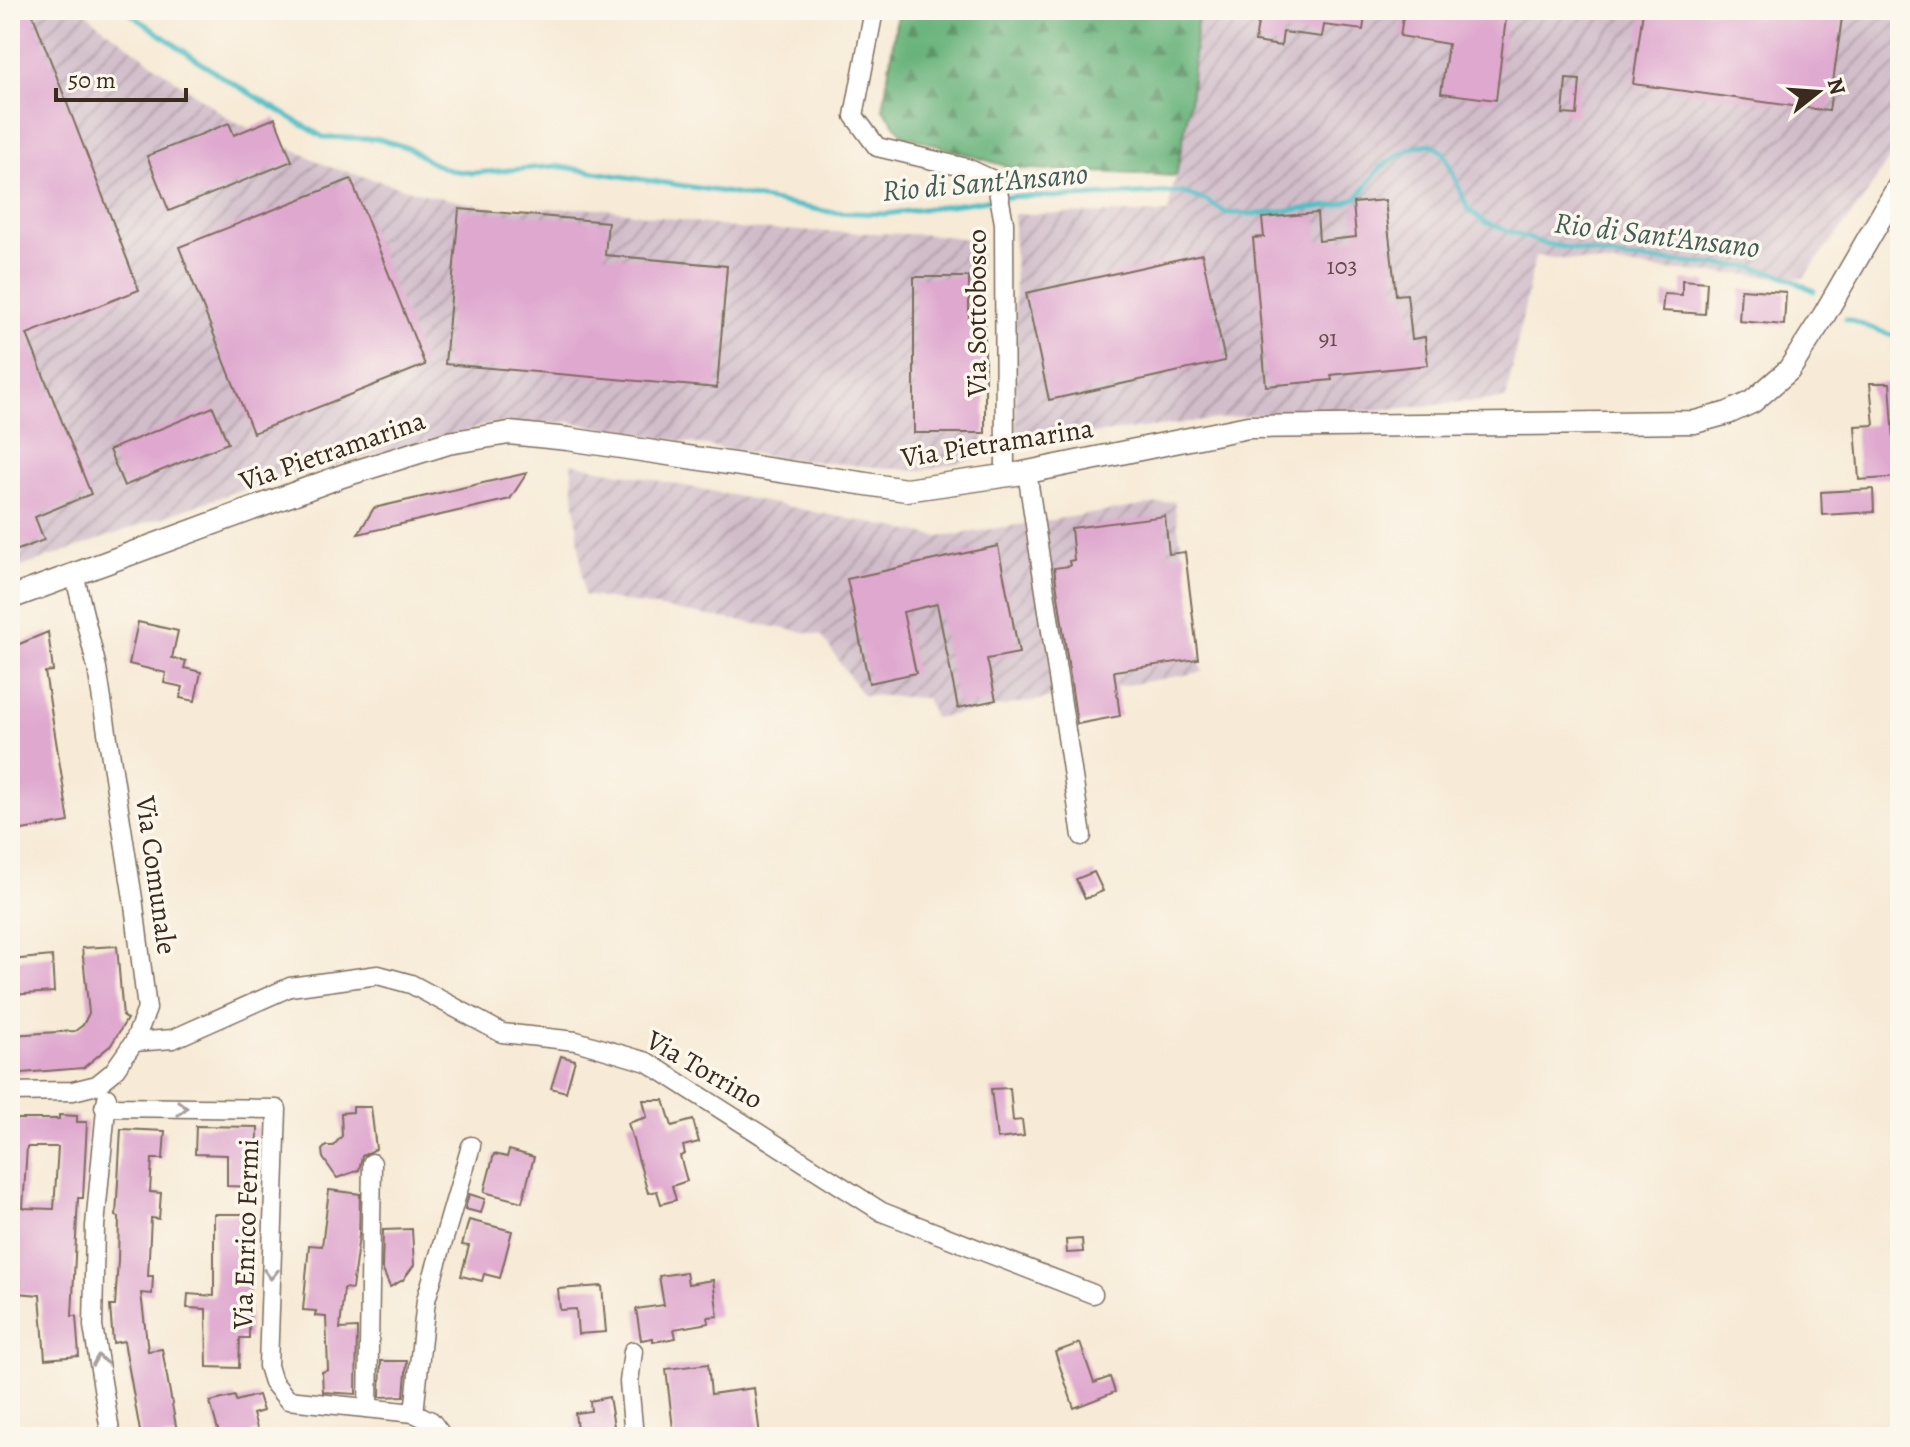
<svg xmlns="http://www.w3.org/2000/svg" width="1910" height="1447" font-family="Alegreya,serif">
	<style>
		.industrial { fill: url(#industrial-furrows) }
		.forest { fill: url(#forest-firs); stroke: #526e4c; stroke-width: 2 }
		.lines { fill: none; stroke-linecap: round; stroke-linejoin: round }
		.stream { stroke: #4fbdc5; stroke-width: 5 }
		.building { fill: #dfa8cf; fill-rule: evenodd }
		.minor-casing { stroke: #7d6d5e; stroke-width: 21 }
		.major-casing { stroke: #7d6d5e; stroke-width: 25 }
		.minor { stroke: #fff; stroke-width: 18 }
		.major { stroke: #fff; stroke-width: 22 }
		.oneway { stroke: #a79f9a }
		.labels { text-anchor: middle; stroke-width: 7; stroke-linejoin: round; paint-order: stroke }
		.number-label { font-size: 24px; fill: #644a4a }
		.street-label { font-size: 28px; fill: #3b2a1e; stroke: #fbf7ec }
		.water-label { font-size: 30px; font-style: italic; fill: #425d58; stroke: #fbf7ec }
	</style>
	<defs>
		<pattern id="industrial-furrows" width="10" height="10" patternUnits="userSpaceOnUse" patternTransform="scale(2)"><rect width="10" height="10" fill="#d1bdca"/><path d="M-1 1l2-2M0 10L10 0M9 11l2-2" fill="none" stroke="#ab9aa3"/></pattern>
		<pattern id="forest-firs" width="22" height="20" patternUnits="userSpaceOnUse" patternTransform="scale(2)"><rect width="22" height="20" fill="#68b27a"/><path d="M5 1l3.5 6h-7zM16 11l3.5 6h-7z" fill="#579163"/></pattern>
	</defs>
	<rect width="100%" height="100%" fill="#fbf7ec"/>
	<filter id="ink" filterUnits="userSpaceOnUse"><feTurbulence type="fractalNoise" baseFrequency=".0125" numOctaves="2"/><feDisplacementMap in="SourceGraphic" scale="16" xChannelSelector="R" yChannelSelector="G"/><feConvolveMatrix kernelMatrix="1 2 1 2 8 2 1 2 1" color-interpolation-filters="sRGB"/></filter>
	<filter id="wash" filterUnits="userSpaceOnUse"><feTurbulence type="fractalNoise" baseFrequency=".006" numOctaves="4" result="noise"/><feDisplacementMap in="SourceGraphic" scale="32" xChannelSelector="R" yChannelSelector="G"/><feGaussianBlur stdDeviation="1.8" result="paint"/><feColorMatrix in="noise" values="0 0 0 0 0 0 0 0 0 0 0 0 0 0 0 0 0 1.4 0 .05"/><feComposite in="paint" operator="in"/></filter>
	<g filter="url(#wash)">
		<rect width="100%" height="100%" fill="#f7ead6"/>
		<g class="industrial">
			<polygon points="10,10 84,10 96,22 228,118 330,167 428,195 498,209 600,208 740,229 939,235 980,241 983,457 918,471 777,458 570,422 487,425 231,493 10,571"/>
			<polygon points="1198,10 1900,10 1900,141 1861,203 1803,278 1661,270 1535,256 1506,399 1365,411 1253,415 1016,443 1014,214 1168,213 1190,102"/>
			<polygon points="571,463 940,537 1174,501 1202,672 934,718 926,698 862,695 821,635 584,595"/>
		</g>
		<polygon class="forest" points="898,10 1198,10 1190,102 1176,176 1012,168 903,135 883,109"/>
		<g class="lines">
			<g class="stream">
				<polyline points="125,10 219,75 323,137 379,139 409,148 430,162 449,170 473,173 556,166 724,192 830,212 886,214 1016,196 1068,197 1182,192 1207,201 1226,213 1257,214 1338,205 1358,197 1381,167 1399,155 1417,146 1432,144 1444,153 1468,209 1484,222 1542,243 1627,259 1751,267 1780,274 1814,291"/>
				<polyline points="1846,319 1900,338"/>
			</g>
		</g>
		<g id="blocks">
			<g class="building">
				<polygon points="31,10 139,290 27,334 91,494 35,517 44,540 10,553 10,18"/>
				<polygon points="1260,10 1366,10 1363,30 1324,25 1322,37 1283,32 1281,46 1255,42"/>
				<polygon points="1404,10 1507,10 1496,100 1441,93 1448,44 1400,36"/>
				<polygon points="1643,10 1843,10 1829,111 1633,84"/>
				<polygon points="1566,79 1580,80 1577,115 1563,114"/>
				<polygon points="275,118 292,161 169,211 147,156 229,123 234,135"/>
				<polygon points="351,179 425,365 253,433 179,247"/>
				<polygon points="1385,200 1396,295 1407,294 1412,339 1425,337 1428,365 1331,375 1332,380 1266,386 1253,238 1264,237 1262,218 1317,213 1319,241 1356,237 1353,203"/>
				<polygon points="459,209 608,222 605,255 727,266 717,388 445,364"/>
				<polygon points="1202,254 1225,361 1049,400 1026,293"/>
				<polygon points="914,277 969,277 969,319 985,319 985,433 914,433"/>
				<polygon points="1682,280 1707,282 1705,314 1662,311 1664,294 1682,295"/>
				<polygon points="1741,289 1786,292 1784,325 1739,321"/>
				<polygon points="1870,383 1890,383 1894,441 1900,441 1900,477 1859,480 1855,426 1874,425"/>
				<polygon points="213,407 228,443 124,486 109,450"/>
				<polygon points="527,473 510,499 358,534 374,508"/>
				<polygon points="1873,489 1874,512 1822,515 1821,492"/>
				<polygon points="1165,516 1169,554 1185,552 1198,659 1114,671 1120,716 1077,724 1054,568 1070,566 1069,561 1074,560 1071,528"/>
				<polygon points="998,546 1019,653 987,659 996,700 958,708 937,604 903,612 916,673 869,683 847,579"/>
				<polygon points="138,622 178,631 172,658 186,661 184,668 201,672 195,701 180,698 183,687 164,683 166,673 129,664"/>
				<polygon points="48,632 53,671 45,672 69,822 10,832 10,648"/>
				<polygon points="1094,872 1103,891 1085,899 1076,879"/>
				<polygon points="117,946 123,1017 127,1019 111,1045 83,1068 10,1074 10,1035 75,1031 83,1025 89,1013 82,948"/>
				<polygon points="52,956 54,992 10,995 10,960"/>
				<polygon points="561,1056 575,1060 566,1092 551,1088"/>
				<polygon points="1010,1088 1013,1121 1022,1120 1024,1136 997,1139 991,1089"/>
				<polygon points="643,1100 664,1100 672,1126 693,1120 699,1142 683,1146 685,1154 680,1156 687,1181 672,1186 676,1200 661,1204 657,1191 648,1193 628,1123 647,1117"/>
				<polygon points="353,1107 371,1107 376,1149 362,1156 359,1170 337,1178 323,1158 322,1150 326,1146 333,1146 342,1136 341,1113 353,1112"/>
				<path d="M59 1115 77 1116V1122H87L83 1198H78L72 1316H76L79 1356 45 1359 40 1295 17 1293 18 1271H10L12 1119H59ZM27 1147H58L54 1209 23 1208Z"/>
				<polygon points="196,1126 258,1127 257,1187 227,1186 227,1155 195,1154"/>
				<polygon points="121,1129 165,1131 163,1159 152,1159 150,1192 161,1193 159,1219 151,1218 148,1276 153,1276 152,1294 141,1293 148,1351 162,1349 178,1437 141,1437 124,1341 113,1343 110,1306 115,1306 118,1260 119,1217 116,1216"/>
				<polygon points="509,1150 534,1157 522,1202 484,1192 494,1154 507,1157"/>
				<polygon points="329,1190 360,1194 359,1236 352,1289 344,1288 340,1329 357,1328 356,1394 323,1392 322,1372 328,1370 326,1317 315,1316 316,1311 303,1310 309,1245 322,1246"/>
				<polygon points="469,1194 485,1199 481,1213 465,1209"/>
				<polygon points="214,1214 250,1214 249,1338 240,1338 239,1368 207,1367 206,1309 187,1308 188,1294 214,1296"/>
				<polygon points="469,1220 512,1231 500,1278 484,1274 482,1281 461,1276 469,1246 462,1245"/>
				<polygon points="412,1229 414,1265 403,1280 390,1287 382,1268 383,1230"/>
				<polygon points="1082,1239 1083,1252 1067,1253 1066,1240"/>
				<polygon points="686,1272 688,1284 713,1280 718,1316 708,1317 709,1323 674,1329 676,1338 653,1342 653,1338 641,1340 636,1309 664,1305 659,1276"/>
				<polygon points="602,1286 606,1332 578,1334 576,1309 560,1310 558,1289"/>
				<polygon points="1080,1343 1094,1383 1110,1377 1115,1392 1074,1408 1055,1352"/>
				<polygon points="381,1361 407,1361 404,1396 380,1397"/>
				<polygon points="708,1364 711,1394 754,1388 760,1435 674,1437 666,1369"/>
				<polygon points="258,1395 263,1411 253,1414 258,1431 251,1433 252,1437 220,1437 210,1402 235,1396 236,1401"/>
				<polygon points="609,1397 615,1432 608,1433 609,1437 578,1437 575,1413 591,1411 590,1401"/>
			</g>
		</g>
	</g>
	<g filter="url(#ink)">
		<use href="#blocks" fill-opacity="0" stroke="#7d6d5e" stroke-width="2"/>
		<g class="lines">
			<defs>
				<g id="minor">
					<polyline points="874,10 854,116 877,147 967,168 993,180 997,185 1004,223 1005,475"/>
					<polyline points="1027,472 1082,836"/>
					<polyline points="134,1042 173,1039 290,987 378,975 411,984 502,1033 576,1041 647,1062 882,1212 1093,1294"/>
					<polyline points="10,1092 73,1091 97,1085 113,1072 134,1042 147,1009 134,905 97,668 74,573"/>
					<polyline points="107,1098 95,1226 93,1326 111,1437"/>
					<polyline points="104,1107 277,1109 268,1366 273,1382 288,1400 414,1413 431,1421 443,1437"/>
					<polyline points="633,1351 629,1382 634,1437"/>
					<polyline points="368,1408 372,1163"/>
					<polyline points="414,1413 426,1300 471,1146"/>
				</g>
				<polyline id="major" points="10,598 342,476 448,443 509,433 568,439 906,490 1023,473 1248,427 1695,422 1728,413 1752,402 1789,370 1823,317 1900,184"/>
			</defs>
			<use href="#minor" class="minor-casing"/>
			<use href="#major" class="major-casing"/>
			<use href="#minor" class="minor"/>
			<use href="#major" class="major"/>
		</g>
		<defs><path id="oneway-chevron" d="M-2-3.5L2.5 0L-2 3.5" fill="none" stroke-width="1.6" stroke-linecap="round" stroke-linejoin="round" transform="scale(2)"/></defs>
		<g class="oneway">
			<use href="#oneway-chevron" transform="translate(182 1108)"/>
			<use href="#oneway-chevron" transform="translate(271 1274) rotate(92)"/>
			<use href="#oneway-chevron" transform="translate(99 1360) rotate(-99)"/>
		</g>
	</g>
	<g class="labels">
		<g class="number-label">
			<text x="1342" y="274">103</text>
			<text x="1328" y="346">91</text>
		</g>
		<g class="street-label">
			<text transform="translate(976 313) rotate(-90)" y="10">Via Sottobosco</text>
			<text transform="translate(997 442) rotate(-9)" y="10">Via Pietramarina</text>
			<text transform="translate(332 450) rotate(-19)" y="10">Via Pietramarina</text>
			<text transform="translate(157 875) rotate(82)" y="10">Via Comunale</text>
			<text transform="translate(705 1069) rotate(30)" y="10">Via Torrino</text>
			<text transform="translate(245 1234) rotate(-88)" y="10">Via Enrico Fermi</text>
		</g>
		<g class="water-label">
			<text transform="translate(985 182) rotate(-5)" y="10">Rio di Sant'Ansano</text>
			<text transform="translate(1657 235) rotate(7)" y="10">Rio di Sant'Ansano</text>
		</g>
	</g>
	<rect width="1910" height="1447" fill="none" stroke="#fbf7ec" stroke-width="40"/>
	<g transform="translate(1818 92) rotate(73)" stroke="#fbf7ec" stroke-width="6" paint-order="stroke">
	<path d="M0-6L14 30L0 20L-14 30Z" fill="#3b2a1e"/>
	<text y="-12" font-size="22" font-weight="bold" text-anchor="middle" fill="#3b2a1e">N</text>
	</g>
	<path d="M56 88v12h130v-12" fill="none" stroke="#3b2a1e" stroke-width="4"/>
	<text x="68" y="88" font-size="24" fill="#3b2a1e" stroke="#fbf7ec" stroke-width="6" paint-order="stroke">50 m</text>
</svg>
